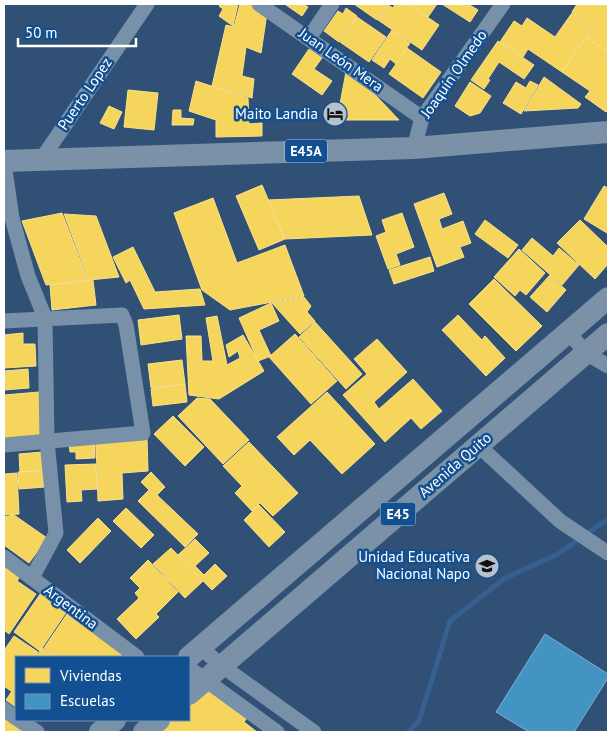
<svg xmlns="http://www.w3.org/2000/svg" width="612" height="736" font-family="'PT Sans',sans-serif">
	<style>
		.homes { fill: #f6d55c; stroke: #f9e28d }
		.schools { fill: #4393c3; stroke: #7bb3d5 }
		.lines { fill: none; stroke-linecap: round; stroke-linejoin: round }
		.stream { stroke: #35608f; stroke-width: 5 }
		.minor { stroke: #7890a8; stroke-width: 15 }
		.highway { stroke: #7a91a7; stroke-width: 22 }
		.labels { text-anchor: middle; stroke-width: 5; stroke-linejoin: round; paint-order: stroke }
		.shield { fill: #135092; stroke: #b8cade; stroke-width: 1 }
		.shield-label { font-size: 14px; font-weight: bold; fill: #fff }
		.street-label { font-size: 15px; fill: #fff; stroke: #135092 }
		.poi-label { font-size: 15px; fill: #fff; stroke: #135092; text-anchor: end }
	</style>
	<rect width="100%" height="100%" fill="#305175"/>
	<g class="homes">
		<polygon points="221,4 238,4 233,26 219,16 223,9 219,6"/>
		<polygon points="240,4 251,4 267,13 261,53 246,47 242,76 254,79 252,98 212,86 226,25 234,27"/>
		<polygon points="287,4 303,4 308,7 302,16 286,5"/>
		<polygon points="354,4 388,4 377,20"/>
		<polygon points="395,4 408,4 439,25 422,50 378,20 388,5 393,8"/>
		<polygon points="409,4 437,4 428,17"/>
		<polygon points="442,4 468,4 478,10 470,22"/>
		<polygon points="577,4 608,4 608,52 586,37 593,27 572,12"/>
		<polygon points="346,8 357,16 339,42 324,31 338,11 343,14"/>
		<polygon points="572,13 592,27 562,72 528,49 523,57 500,42 514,21 522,26 527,18 555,37"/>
		<polygon points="357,17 386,37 369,62 340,42"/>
		<polygon points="392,30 410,43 396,64 390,59 384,68 372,60"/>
		<polygon points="586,37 608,52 608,109 606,112 585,97 590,91 562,72"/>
		<polygon points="498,41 534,65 524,79 499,62 488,79 490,80 484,89 471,80"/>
		<polygon points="407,48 441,72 423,98 389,74"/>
		<polygon points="309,49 322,58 314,69 332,81 322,95 292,74"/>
		<polygon points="346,72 367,86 399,120 337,120"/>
		<polygon points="544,77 581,104 578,108 524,111"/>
		<polygon points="196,81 248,98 249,124 262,123 262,136 216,137 216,120 189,111"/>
		<polygon points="530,81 538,85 521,114 503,103 516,82 526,88"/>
		<polygon points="470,82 491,96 480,113 470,116 455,106"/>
		<polygon points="128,90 158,93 154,130 124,127"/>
		<polygon points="109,106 122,112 114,129 100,123"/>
		<polygon points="173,110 181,110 181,118 194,119 193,125 172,125"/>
		<polygon points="262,185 285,239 259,250 236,196"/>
		<polygon points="604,186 608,188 608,230 607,233 584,219"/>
		<polygon points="444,193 452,214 439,219 442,229 463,221 471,243 460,247 464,257 437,267 414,204"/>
		<polygon points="359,196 372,235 285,239 268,200"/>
		<polygon points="213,198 237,263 285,245 304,296 230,310 202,290 174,213"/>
		<polygon points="62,213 88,280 46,285 22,221"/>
		<polygon points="402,213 414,247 396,254 400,265 388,269 376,236 386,232 382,220"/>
		<polygon points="64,214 96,216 119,277 89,280"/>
		<polygon points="485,220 518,245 508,258 475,234"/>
		<polygon points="580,220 608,247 608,264 595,279 557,243"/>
		<polygon points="532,238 553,256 559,248 579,265 562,285 522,250"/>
		<polygon points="133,247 155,292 200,289 205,305 144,309 130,280 126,283 113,257"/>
		<polygon points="519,249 545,273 526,295 520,290 515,296 494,277"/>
		<polygon points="430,257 434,271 394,284 389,270"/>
		<polygon points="550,275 566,290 547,312 530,297"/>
		<polygon points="494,279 542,326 516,351 469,304"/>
		<polygon points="93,280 96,305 52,310 50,285"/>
		<polygon points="304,297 311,306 307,312 315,321 300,334 272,303"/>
		<polygon points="271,303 279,321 259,330 271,356 258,361 239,318"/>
		<polygon points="179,315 182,339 141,345 138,320"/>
		<polygon points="458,315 482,340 485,336 505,358 486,376 442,330"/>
		<polygon points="217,316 227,365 240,358 238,351 229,357 226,345 243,335 264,371 219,399 189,395 186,336 201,336 202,361 213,361 206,318"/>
		<polygon points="315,322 362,374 346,389 299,337"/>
		<polygon points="23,333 23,344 35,344 36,366 4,368 4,335"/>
		<polygon points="295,334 337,381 311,404 269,357"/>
		<polygon points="377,339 407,372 374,402 379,409 413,379 442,411 421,429 411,418 385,442 343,395 367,374 354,359"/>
		<polygon points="182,360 185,384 151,388 148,364"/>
		<polygon points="28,369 29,388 4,390 4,371"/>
		<polygon points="185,384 187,402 153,406 151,389"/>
		<polygon points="39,392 42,435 5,438 4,395"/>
		<polygon points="327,392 375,444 342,474 310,440 294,455 277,437"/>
		<polygon points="197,398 210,399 249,440 223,464 178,416"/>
		<polygon points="173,416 204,447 185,466 154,434"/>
		<polygon points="147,439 148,471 122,473 123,499 98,501 96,441"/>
		<polygon points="95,442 95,458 76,459 76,452 70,452 69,444"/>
		<polygon points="249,442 298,493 273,516 260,503 252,511 235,493 242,486 223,466"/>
		<polygon points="42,452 43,470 20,472 19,454"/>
		<polygon points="96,464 97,489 81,490 82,501 67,502 65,465"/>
		<polygon points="44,471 45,487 19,489 18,472"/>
		<polygon points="151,472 165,487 157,495 198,534 185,547 138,501 149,490 141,482"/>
		<polygon points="17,473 19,514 4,515 4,474"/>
		<polygon points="259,505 285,532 269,547 244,520"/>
		<polygon points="126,508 154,535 141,548 113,521"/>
		<polygon points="14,515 47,538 29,563 4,545 4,517"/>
		<polygon points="98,518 111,531 80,563 67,550"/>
		<polygon points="195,539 209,553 195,566 204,575 215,564 227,576 212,590 178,555"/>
		<polygon points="171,548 203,581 185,598 153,564"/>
		<polygon points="148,560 178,592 156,614 159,617 136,639 117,619 139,598 135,593 140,588 130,578"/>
		<polygon points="4,563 21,575 17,581 36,594 9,634 4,630"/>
		<polygon points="43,590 69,608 40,651 14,632"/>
		<polygon points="67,614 123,653 120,657 57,657 44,648"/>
		<polygon points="14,636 38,652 35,657 16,657 16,684 11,691 4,686 4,649 5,649"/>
		<polygon points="42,648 56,657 36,657"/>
		<polygon points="16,685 16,707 6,700"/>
		<polygon points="208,691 246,719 244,722 257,732 162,732 171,720 189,720 189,703"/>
		<polygon points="4,717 25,732 4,732"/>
	</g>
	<polygon class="schools" points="545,634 608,674 608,678 574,732 529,732 496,712"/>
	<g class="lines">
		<polyline class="stream" points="408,732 419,721 450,621 505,578 558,554 608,519"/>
		<g class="minor">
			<polyline points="259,4 422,118"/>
			<polyline points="309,38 332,4"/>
			<polyline points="414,148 422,118 503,4"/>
			<polyline points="41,160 147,4"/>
			<polyline points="4,163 12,218 28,276 45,318 47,441 56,533 32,578"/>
			<polyline points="4,321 122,315 126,325 143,433 4,445"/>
			<polyline points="569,333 586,353 608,366"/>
			<polyline points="478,445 560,521 608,553"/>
			<polyline points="4,557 137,657"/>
			<polyline points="200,647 222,666 314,732"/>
			<polyline points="189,668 277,732"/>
			<polyline points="4,709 16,718"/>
			<polyline points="19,720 37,732"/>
		</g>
		<g class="highway">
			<polyline points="4,161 414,148 608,132"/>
			<polyline points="189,657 608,298"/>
			<polyline points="189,694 608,334"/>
			<polyline points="100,732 115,720"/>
			<polyline points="144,732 159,720"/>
		</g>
	</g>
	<defs>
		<symbol id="hotel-disc" viewBox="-11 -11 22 22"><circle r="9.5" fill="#b7c2cf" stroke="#135092"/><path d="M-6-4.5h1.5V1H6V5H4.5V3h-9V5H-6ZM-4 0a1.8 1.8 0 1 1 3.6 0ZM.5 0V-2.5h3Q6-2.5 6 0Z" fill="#111"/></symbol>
		<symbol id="school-disc" viewBox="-11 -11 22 22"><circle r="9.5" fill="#b7c2cf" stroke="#135092"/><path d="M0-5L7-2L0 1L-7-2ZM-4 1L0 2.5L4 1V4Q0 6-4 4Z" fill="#111"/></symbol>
	</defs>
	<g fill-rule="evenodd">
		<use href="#hotel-disc" x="321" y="100" width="28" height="28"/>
		<use href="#school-disc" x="473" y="552" width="28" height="28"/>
	</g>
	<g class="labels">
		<g class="shield">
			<rect x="285" y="139.5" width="42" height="23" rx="4"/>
			<rect x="380.5" y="502.5" width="35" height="23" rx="4"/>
		</g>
		<g class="shield-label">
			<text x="306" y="156">E45A</text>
			<text x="398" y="519">E45</text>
		</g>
		<g class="street-label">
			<text transform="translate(341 60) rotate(35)" y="5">Juan León Mera</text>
			<text transform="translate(454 74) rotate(-55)" y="5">Joaquín Olmedo</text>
			<text transform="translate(85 94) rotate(-56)" y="5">Puerto Lopez</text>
			<text transform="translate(455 465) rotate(-41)" y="5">Avenida Quito</text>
			<text transform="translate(71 607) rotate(37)" y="5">Argentina</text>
		</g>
		<g class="poi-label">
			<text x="318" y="119">Maito Landia</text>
			<text x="470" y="562">Unidad Educativa<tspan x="470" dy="17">Nacional Napo</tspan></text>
		</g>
	</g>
	<rect width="612" height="736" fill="none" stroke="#ffffff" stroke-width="10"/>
	<rect x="15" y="656" width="175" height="65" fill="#135092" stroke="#7196be"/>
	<rect x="25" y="668" width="25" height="15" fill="#f6d55c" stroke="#7196be"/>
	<text x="60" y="681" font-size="15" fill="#ffffff">Viviendas</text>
	<rect x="25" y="694" width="25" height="15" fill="#4393c3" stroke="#7196be"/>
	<text x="60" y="706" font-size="15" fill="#ffffff">Escuelas</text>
	<path d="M18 38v8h118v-8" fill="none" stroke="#ffffff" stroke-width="2.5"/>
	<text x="25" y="38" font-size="15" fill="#ffffff" stroke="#135092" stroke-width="4" paint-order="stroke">50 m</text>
</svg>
